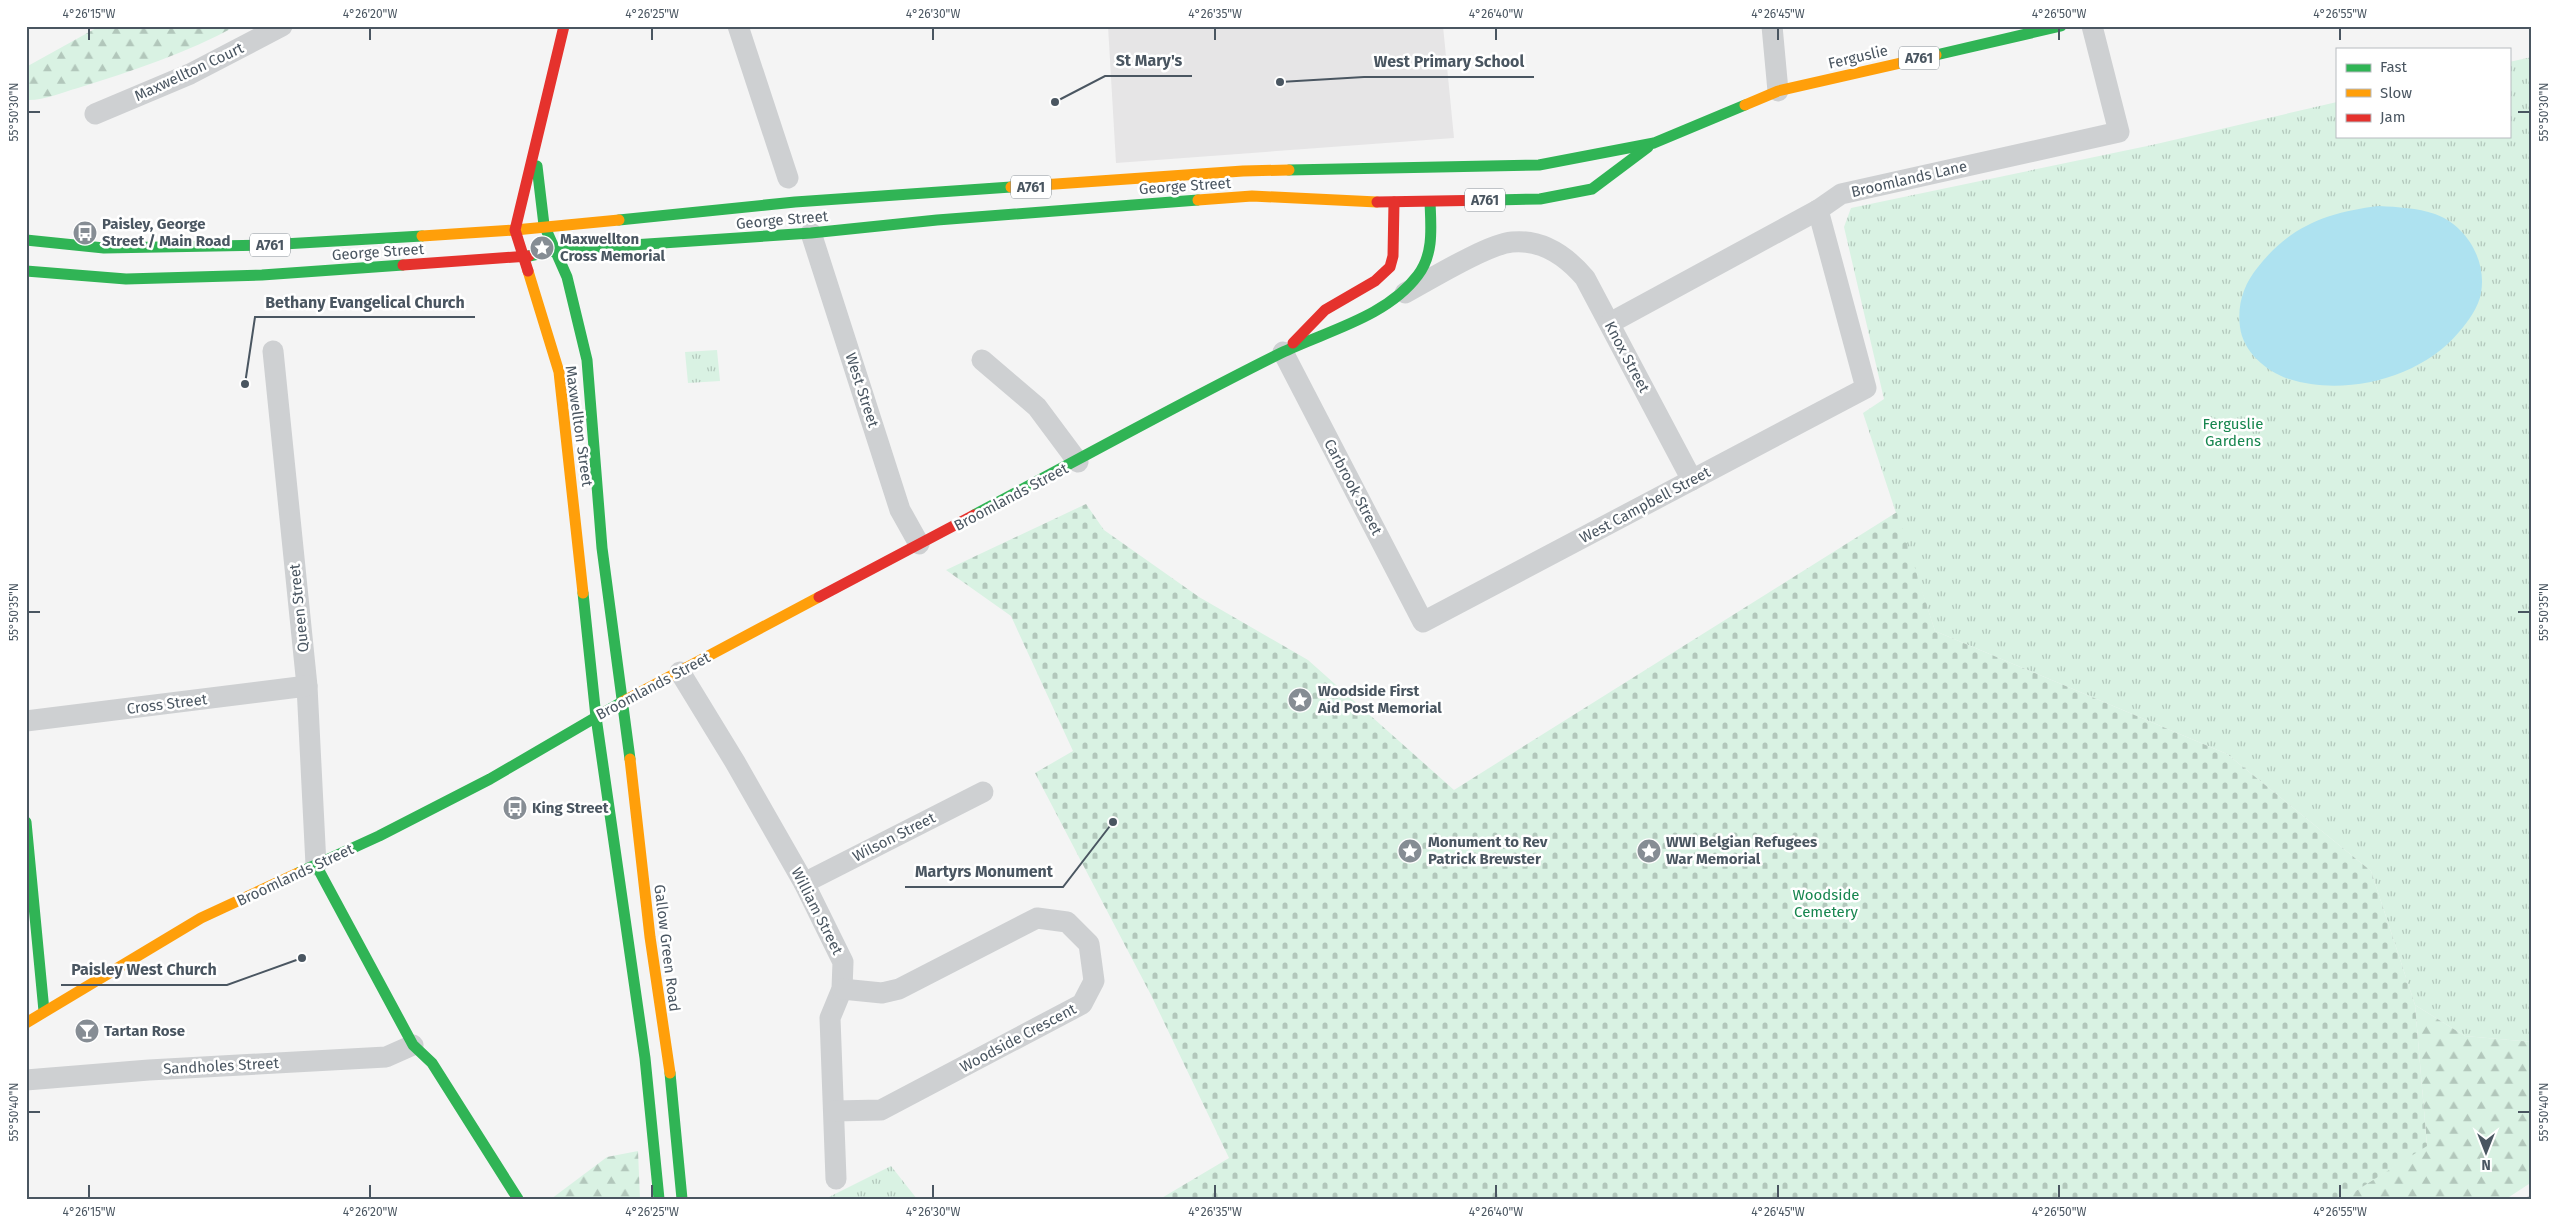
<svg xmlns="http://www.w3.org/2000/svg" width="2558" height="1225" font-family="'Fira Sans',sans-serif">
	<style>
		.education { fill: #e6e5e6 }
		.grass { fill: url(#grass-tufts) }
		.forest { fill: url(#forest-firs) }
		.cemetery { fill: url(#cemetery-stones) }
		.water { fill: #aee2f0 }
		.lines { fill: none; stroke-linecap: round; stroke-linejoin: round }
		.street { stroke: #ced0d2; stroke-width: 21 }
		.fast { stroke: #30b455; stroke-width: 11 }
		.slow { stroke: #ff9f0a; stroke-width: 11 }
		.jam { stroke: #e5322d; stroke-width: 11 }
		.rail-casing { stroke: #c9cacc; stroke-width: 5.5 }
		.rail { stroke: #fff; stroke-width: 4; stroke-dasharray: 11; stroke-linecap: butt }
		.ticks { fill: none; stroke: #4a5661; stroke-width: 2 }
		.labels { text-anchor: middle; stroke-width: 5; stroke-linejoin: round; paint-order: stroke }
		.shield { fill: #fff; stroke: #808990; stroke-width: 1 }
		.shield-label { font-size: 14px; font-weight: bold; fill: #4a5661 }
		.street-label { font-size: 15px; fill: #4a5661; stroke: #fff }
		.poi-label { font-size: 15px; font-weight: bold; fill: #4a5661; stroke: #fff; text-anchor: start }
		.park-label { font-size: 15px; fill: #17864f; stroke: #fff }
		.leader { fill: none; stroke: #4a5661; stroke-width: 2 }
		.callout-dot { fill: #4a5661; stroke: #fff; stroke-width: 2 }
		.callout-label { font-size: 16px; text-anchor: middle; font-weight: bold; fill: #4a5661; stroke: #fff; stroke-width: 5; stroke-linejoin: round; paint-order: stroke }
		.neatline { fill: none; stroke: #4a5661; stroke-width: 2 }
		.ticks-label { font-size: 12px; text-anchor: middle; fill: #4a5661 }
	</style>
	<defs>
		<pattern id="grass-tufts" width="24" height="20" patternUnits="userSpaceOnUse" patternTransform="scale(1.25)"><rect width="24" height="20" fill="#d9f2e3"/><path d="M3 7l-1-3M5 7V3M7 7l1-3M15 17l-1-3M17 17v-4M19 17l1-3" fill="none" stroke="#b2c7bb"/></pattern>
		<pattern id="forest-firs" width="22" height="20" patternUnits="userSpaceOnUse" patternTransform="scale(1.25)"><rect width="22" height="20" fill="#d9f2e3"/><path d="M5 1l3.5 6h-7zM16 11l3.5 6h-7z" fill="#b2c7bb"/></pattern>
		<pattern id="cemetery-stones" width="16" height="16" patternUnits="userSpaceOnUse" patternTransform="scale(1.25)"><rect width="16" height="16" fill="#d9f2e3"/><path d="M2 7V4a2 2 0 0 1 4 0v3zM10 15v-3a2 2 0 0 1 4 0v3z" fill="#b2c7bb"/></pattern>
	</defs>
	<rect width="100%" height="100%" fill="#f4f4f4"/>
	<polygon class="education" points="1443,26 1454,138 1116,163 1108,26"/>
	<g class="grass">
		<polygon points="2532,57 2532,1042 2465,1036 2415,1005 2371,871 2227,754 1935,631 1863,413 1884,399 1844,227 1851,208 2152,145 2337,102 2337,136 2509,136 2509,62"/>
		<polygon points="717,350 720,381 688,383 685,352"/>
		<polygon points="891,1166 917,1199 825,1199"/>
	</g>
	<g class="forest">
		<path d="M100 26H236C187 53 132 71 78 88 63 92 43 101 26 100V67Z"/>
		<polygon points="2415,1005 2465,1036 2532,1042 2532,1182 2506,1199 2343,1199 2427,1145"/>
		<polygon points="638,1151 640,1199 551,1199 607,1157"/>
	</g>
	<polygon class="cemetery" points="1086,504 1104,530 1199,597 1308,660 1454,790 1897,512 1935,631 2227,754 2371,871 2415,1005 2427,1146 2343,1199 1160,1199 1229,1158 1151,995 1035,773 1073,751 1011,616 946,570"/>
	<path class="water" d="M2379 206C2398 207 2417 208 2435 214 2466 225 2487 260 2481 293 2479 306 2468 322 2459 332 2421 378 2345 397 2289 379 2267 372 2243 352 2240 327 2237 304 2244 284 2258 267 2290 226 2328 212 2379 206Z"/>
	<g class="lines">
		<g class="street">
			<polyline points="738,26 788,178"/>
			<polyline points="1772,26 1778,91"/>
			<polyline points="95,114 190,74 282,26"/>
			<polyline points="811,233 900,510 919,544"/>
			<path d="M1405 293C1429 280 1488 244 1512 242 1542 239 1567 257 1585 278L1692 480"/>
			<polyline points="1610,323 1818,210 1841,194 2119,132 2092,26"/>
			<polyline points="273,351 307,686 316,865"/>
			<polyline points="1283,352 1423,622 1866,388 1818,210"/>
			<polyline points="982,360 1037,407 1078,462"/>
			<polyline points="680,672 735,762 804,883 843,962 842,989 830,1018 836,1179"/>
			<polyline points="26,721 307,686"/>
			<polyline points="804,883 983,792"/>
			<polyline points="26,1080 149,1070 386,1057 413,1045"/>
			<polyline points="834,1111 881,1110 1082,1004 1094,981 1089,944 1067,922 1037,918 899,989 882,993 842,989"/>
		</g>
		<g class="fast">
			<polyline points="1936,55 2061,26"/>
			<polyline points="537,166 544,225 567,277 587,360 602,548 630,759"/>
			<polyline points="1289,170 1539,165 1654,143 1745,105"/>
			<polyline points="1495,200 1540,199 1592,189 1648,147"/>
			<polyline points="619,220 795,202 1011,187"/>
			<polyline points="26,240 104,248 266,245 422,236"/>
			<polyline points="529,256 557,250 811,233 937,220 1198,200"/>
			<polyline points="26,271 126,279 262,275 403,265"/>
			<path d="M974 515C1076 461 1178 404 1281 353 1326 331 1387 317 1418 275 1434 254 1431 227 1430 202"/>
			<polyline points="583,593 596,717 645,1058 659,1199"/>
			<polyline points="26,822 44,1011"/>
			<polyline points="316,865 413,1045 432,1063 518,1199"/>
			<polyline points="298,873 379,836 490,779 622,702"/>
			<polyline points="670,1073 682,1199"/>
		</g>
		<g class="slow">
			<polyline points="1745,105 1778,91 1936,55"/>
			<polyline points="1011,187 1243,171 1289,170"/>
			<polyline points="1198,200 1252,196 1377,202"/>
			<polyline points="422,236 515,230 619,220"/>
			<polyline points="528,271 559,372 583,593"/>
			<polyline points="622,702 819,597"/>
			<polyline points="630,759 650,937 670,1073"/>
			<polyline points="26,1023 201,918 298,873"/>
		</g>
		<g class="jam">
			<polyline points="1377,202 1495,200"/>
			<polyline points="403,265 529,256"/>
			<polyline points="528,271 515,230 564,26"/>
			<polyline points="1293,343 1325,310 1375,281 1390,267 1393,256 1394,202"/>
			<polyline points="819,597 974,515"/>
		</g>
		<defs>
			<polyline id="rail" points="2529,1199 2532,1197"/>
		</defs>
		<use href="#rail" class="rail-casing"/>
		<use href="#rail" class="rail"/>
	</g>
	<path class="ticks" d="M89 28V40M370 28V40M652 28V40M933 28V40M1215 28V40M1496 28V40M1778 28V40M2059 28V40M2340 28V40M28 112H40M2518 112H2530M28 612H40M2518 612H2530M28 1112H40M2518 1112H2530M89 1185V1198M370 1185V1198M652 1185V1198M933 1185V1198M1215 1185V1198M1496 1185V1198M1778 1185V1198M2059 1185V1198M2340 1185V1198"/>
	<defs>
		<symbol id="bus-disc" viewBox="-11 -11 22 22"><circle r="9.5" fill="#868d94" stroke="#fff"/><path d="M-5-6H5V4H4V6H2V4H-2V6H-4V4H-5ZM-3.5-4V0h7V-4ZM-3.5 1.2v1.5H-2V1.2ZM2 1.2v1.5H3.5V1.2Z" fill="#fff"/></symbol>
		<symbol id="sight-disc" viewBox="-11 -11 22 22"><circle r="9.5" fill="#868d94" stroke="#fff"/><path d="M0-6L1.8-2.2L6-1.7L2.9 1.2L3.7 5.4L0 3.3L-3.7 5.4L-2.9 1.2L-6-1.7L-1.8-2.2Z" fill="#fff"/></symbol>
		<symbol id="bar-disc" viewBox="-11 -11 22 22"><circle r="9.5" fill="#868d94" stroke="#fff"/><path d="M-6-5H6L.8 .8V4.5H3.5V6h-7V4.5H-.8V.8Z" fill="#fff"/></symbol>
	</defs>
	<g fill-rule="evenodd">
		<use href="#bus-disc" x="71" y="219" width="28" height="28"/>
		<use href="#sight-disc" x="528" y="234" width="28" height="28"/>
		<use href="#sight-disc" x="1286" y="686" width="28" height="28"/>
		<use href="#bus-disc" x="501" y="794" width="28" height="28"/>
		<use href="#sight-disc" x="1396" y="837" width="28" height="28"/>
		<use href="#sight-disc" x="1635" y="837" width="28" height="28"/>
		<use href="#bar-disc" x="73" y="1017" width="28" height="28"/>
	</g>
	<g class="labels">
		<g class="shield">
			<rect x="1899" y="46.5" width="40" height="23" rx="4"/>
			<rect x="1011" y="175.5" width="40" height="23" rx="4"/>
			<rect x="1465" y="188.5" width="40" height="23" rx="4"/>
			<rect x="250" y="233.5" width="40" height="23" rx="4"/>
		</g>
		<g class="shield-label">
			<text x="1919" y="63">A761</text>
			<text x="1031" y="192">A761</text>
			<text x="1485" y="205">A761</text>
			<text x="270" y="250">A761</text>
		</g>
		<g class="street-label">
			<text transform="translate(1858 57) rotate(-13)" y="5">Ferguslie</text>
			<text transform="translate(189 72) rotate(-25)" y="5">Maxwellton Court</text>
			<text transform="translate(1909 179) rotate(-13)" y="5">Broomlands Lane</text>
			<text transform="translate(1185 186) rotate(-4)" y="5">George Street</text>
			<text transform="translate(782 220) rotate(-5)" y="5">George Street</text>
			<text transform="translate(378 252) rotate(-4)" y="5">George Street</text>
			<text transform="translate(1627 357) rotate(62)" y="5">Knox Street</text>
			<text transform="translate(862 390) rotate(72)" y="5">West Street</text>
			<text transform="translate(579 426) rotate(82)" y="5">Maxwellton Street</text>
			<text transform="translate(1353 487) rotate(62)" y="5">Carbrook Street</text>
			<text transform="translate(1011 497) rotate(-28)" y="5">Broomlands Street</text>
			<text transform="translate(1645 505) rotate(-28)" y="5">West Campbell Street</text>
			<text transform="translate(299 608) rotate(-96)" y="5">Queen Street</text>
			<text transform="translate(653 686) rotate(-28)" y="5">Broomlands Street</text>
			<text transform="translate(167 704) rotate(-7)" y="5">Cross Street</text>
			<text transform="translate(894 837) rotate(-27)" y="5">Wilson Street</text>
			<text transform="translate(295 875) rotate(-25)" y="5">Broomlands Street</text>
			<text transform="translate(817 911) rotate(63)" y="5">William Street</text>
			<text transform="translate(667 948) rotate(83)" y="5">Gallow Green Road</text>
			<text transform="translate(1018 1038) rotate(-28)" y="5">Woodside Crescent</text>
			<text transform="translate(221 1066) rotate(-3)" y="5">Sandholes Street</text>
		</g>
		<g class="poi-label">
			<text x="102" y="229">Paisley, George<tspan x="102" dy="17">Street / Main Road</tspan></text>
			<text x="560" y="244">Maxwellton<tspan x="560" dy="17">Cross Memorial</tspan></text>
			<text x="1318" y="696">Woodside First<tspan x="1318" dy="17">Aid Post Memorial</tspan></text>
			<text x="532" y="813">King Street</text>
			<text x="1428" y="847">Monument to Rev<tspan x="1428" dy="17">Patrick Brewster</tspan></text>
			<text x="1666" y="847">WWI Belgian Refugees<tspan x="1666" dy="17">War Memorial</tspan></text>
			<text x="104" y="1036">Tartan Rose</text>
		</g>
		<g class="park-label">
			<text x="2233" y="429">Ferguslie<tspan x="2233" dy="17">Gardens</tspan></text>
			<text x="1826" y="900">Woodside<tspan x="1826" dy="17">Cemetery</tspan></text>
		</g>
	</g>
	<path class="leader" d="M1055 102L1105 76H1192M1280 82L1364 77H1534M245 384L255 317H475M1113 822L1063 887H905M302 958L227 985H61"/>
	<g class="callout-dot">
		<circle cx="1055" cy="102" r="5"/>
		<circle cx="1280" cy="82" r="5"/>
		<circle cx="245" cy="384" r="5"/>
		<circle cx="1113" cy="822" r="5"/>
		<circle cx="302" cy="958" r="5"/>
	</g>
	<g class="callout-label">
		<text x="1149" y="66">St Mary's</text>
		<text x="1449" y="67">West Primary School</text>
		<text x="365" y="308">Bethany Evangelical Church</text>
		<text x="984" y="877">Martyrs Monument</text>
		<text x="144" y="975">Paisley West Church</text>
	</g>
	<rect width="2558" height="1225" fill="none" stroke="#ffffff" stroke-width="55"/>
	<rect x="2336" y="48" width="175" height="90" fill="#ffffff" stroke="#b7bbc0"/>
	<rect x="2346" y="64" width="25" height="8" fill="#30b455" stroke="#b7bbc0"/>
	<text x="2380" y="72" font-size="15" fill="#4a5661">Fast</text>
	<rect x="2346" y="89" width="25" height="8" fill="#ff9f0a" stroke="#b7bbc0"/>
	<text x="2380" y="98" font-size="15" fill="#4a5661">Slow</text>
	<rect x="2346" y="114" width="25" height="8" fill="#e5322d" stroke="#b7bbc0"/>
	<text x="2380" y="122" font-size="15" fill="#4a5661">Jam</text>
	<g transform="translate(2486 1152) rotate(180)" stroke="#ffffff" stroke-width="4" paint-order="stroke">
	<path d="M0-4L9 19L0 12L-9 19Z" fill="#4a5661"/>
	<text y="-8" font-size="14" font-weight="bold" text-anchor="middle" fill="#4a5661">N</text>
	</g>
	<rect x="28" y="28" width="2502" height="1170" class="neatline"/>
	<g class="ticks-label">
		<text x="89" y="18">4°26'15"W</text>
		<text x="370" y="18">4°26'20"W</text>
		<text x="652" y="18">4°26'25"W</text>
		<text x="933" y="18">4°26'30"W</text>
		<text x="1215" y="18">4°26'35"W</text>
		<text x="1496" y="18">4°26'40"W</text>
		<text x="1778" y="18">4°26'45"W</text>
		<text x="2059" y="18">4°26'50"W</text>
		<text x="2340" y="18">4°26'55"W</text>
		<text transform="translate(2544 112) rotate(-90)" y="4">55°50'30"N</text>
		<text transform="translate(14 112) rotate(-90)" y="4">55°50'30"N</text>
		<text transform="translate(2544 612) rotate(-90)" y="4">55°50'35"N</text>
		<text transform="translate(14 612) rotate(-90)" y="4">55°50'35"N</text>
		<text transform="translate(2544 1112) rotate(-90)" y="4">55°50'40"N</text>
		<text transform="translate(14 1112) rotate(-90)" y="4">55°50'40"N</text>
		<text x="89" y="1216">4°26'15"W</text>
		<text x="370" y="1216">4°26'20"W</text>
		<text x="652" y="1216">4°26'25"W</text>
		<text x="933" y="1216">4°26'30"W</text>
		<text x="1215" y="1216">4°26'35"W</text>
		<text x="1496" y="1216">4°26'40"W</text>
		<text x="1778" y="1216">4°26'45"W</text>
		<text x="2059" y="1216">4°26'50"W</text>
		<text x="2340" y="1216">4°26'55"W</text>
	</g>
</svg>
